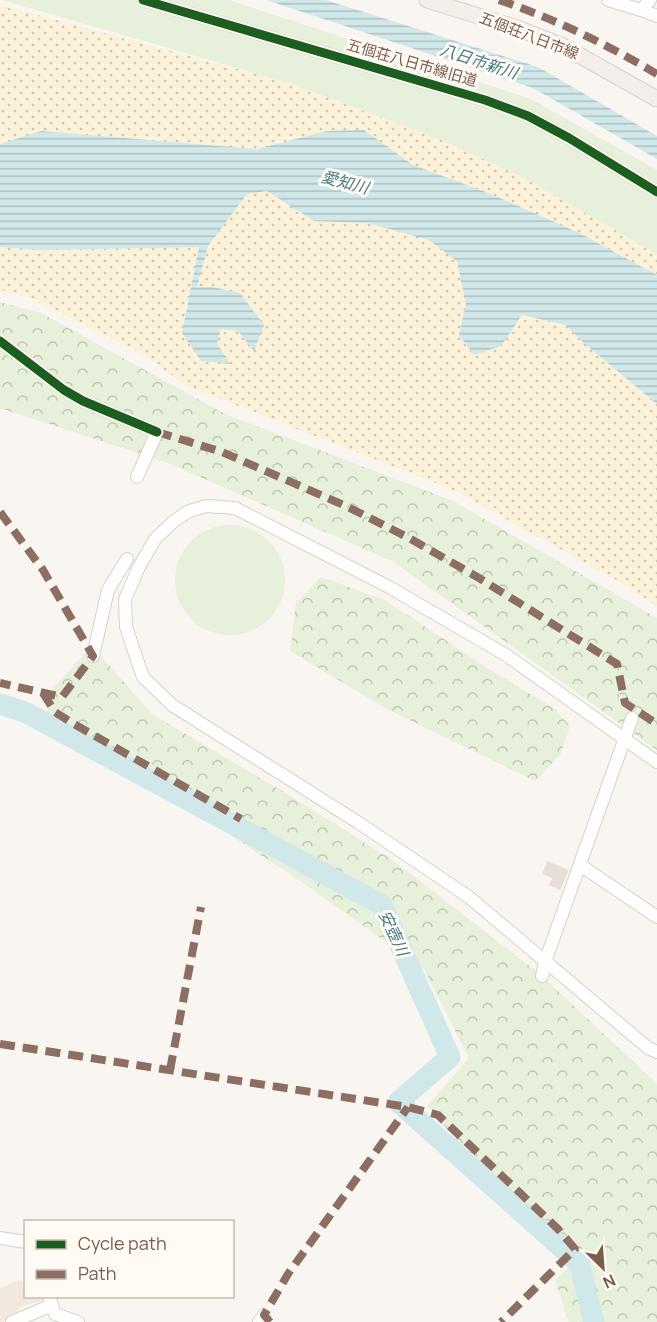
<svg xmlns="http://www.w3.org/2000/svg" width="657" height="1322" font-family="Manrope,'Noto Sans JP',sans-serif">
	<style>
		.residential { fill: #f2e8de }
		.grass { fill: #e7f0db }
		.forest { fill: url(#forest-crowns) }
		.sand { fill: url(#sand-dots) }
		.water { fill: url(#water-rules) }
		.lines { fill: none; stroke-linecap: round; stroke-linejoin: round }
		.river { stroke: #d0e8ea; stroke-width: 21 }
		.building { fill: #e6ded7 }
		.minor-casing { stroke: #d7d1cb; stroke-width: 14 }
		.major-casing { stroke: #dad1cc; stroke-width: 17 }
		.minor { stroke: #fefefd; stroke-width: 12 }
		.major { stroke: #f3eee8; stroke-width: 15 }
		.quiet { stroke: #8d6e63; stroke-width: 8; stroke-dasharray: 15 8; stroke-linecap: butt }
		.cycleway-casing { stroke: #fffaf3; stroke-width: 13 }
		.cycleway { stroke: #1b5e20; stroke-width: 9 }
		.labels { text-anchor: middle; stroke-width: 6; stroke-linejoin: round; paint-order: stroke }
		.street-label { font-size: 15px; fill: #7a5c4d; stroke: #fffaf3 }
		.water-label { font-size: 16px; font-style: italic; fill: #437c86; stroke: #fffaf3 }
	</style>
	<defs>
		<pattern id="forest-crowns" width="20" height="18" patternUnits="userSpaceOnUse" patternTransform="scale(1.5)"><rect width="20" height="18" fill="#e7f0db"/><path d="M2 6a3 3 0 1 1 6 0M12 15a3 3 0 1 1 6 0" fill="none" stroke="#c0c6b4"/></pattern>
		<pattern id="sand-dots" width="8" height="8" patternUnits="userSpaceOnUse" patternTransform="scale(1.5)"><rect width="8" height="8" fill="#fbf2d9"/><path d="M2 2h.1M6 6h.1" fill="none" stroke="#d0c7b2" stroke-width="1.8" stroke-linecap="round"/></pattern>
		<pattern id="water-rules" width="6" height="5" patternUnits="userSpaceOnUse" patternTransform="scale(1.5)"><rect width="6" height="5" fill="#d0e8ea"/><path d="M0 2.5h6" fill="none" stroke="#aebfc0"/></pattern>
	</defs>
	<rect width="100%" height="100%" fill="#f9f5f0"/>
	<polygon class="residential" points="21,1279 25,1289 26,1296 44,1297 46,1300 22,1306 3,1322 0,1322 0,1289"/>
	<g class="grass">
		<polygon points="2,0 229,0 531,99 657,170 657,259 446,142 289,83"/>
		<circle cx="230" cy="580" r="55"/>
	</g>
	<g class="forest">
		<polygon points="0,302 41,313 225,414 453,501 657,618 657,750 394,562 168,463 0,408"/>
		<polygon points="321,577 385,600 489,669 555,709 570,726 560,755 535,781 387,709 290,651 296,603"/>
		<polygon points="92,646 152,714 287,794 394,861 542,976 657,1084 657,1322 569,1322 555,1280 568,1268 427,1106 469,1058 424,969 303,883 46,714 53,688"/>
	</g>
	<polygon class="sand" points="0,5 289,83 446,142 524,178 657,254 657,606 627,586 456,491 185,385 141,353 33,299 0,290"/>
	<g class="water">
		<polygon points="266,0 326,0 538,67 657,136 657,159 533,88"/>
		<polygon points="364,130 413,165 491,194 577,232 657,275 657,404 585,344 566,325 522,315 501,346 474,355 459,335 466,304 457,261 429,240 368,223 314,221 267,191 247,194 208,246 197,287 212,287 240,293 264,325 254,351 238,331 221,329 217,343 230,364 201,361 182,333 199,247 41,250 0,247 0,144 41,131 257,149 327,131"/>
	</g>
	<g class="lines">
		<g class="river">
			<polyline points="0,704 25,712 382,905 450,1057 398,1102 563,1249"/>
			<polyline points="575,1260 579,1263 594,1322"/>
		</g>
	</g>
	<polygon class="building" points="547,861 569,870 560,890 549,885 552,878 542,874"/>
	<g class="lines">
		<defs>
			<g id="minor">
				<polyline points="143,0 485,100 528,116 569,138 657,192"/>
				<polyline points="608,0 641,10"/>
				<polyline points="650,0 641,10 657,16"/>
				<polyline points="0,341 64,390 83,401 157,432 137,477"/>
				<polyline points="93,656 108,590 127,559"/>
				<polyline points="657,762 506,655 389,587 235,508 207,506 189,511 174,521 155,539 139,567 125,599 126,627 143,677 172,705 359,823 469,897 648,1048 657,1052"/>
				<polyline points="580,865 657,917"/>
				<polyline points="542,976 545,962 632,718"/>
				<polyline points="0,1238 26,1242"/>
				<polyline points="49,1296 55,1314 78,1322"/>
				<polyline points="12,1322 52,1305"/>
				<polyline points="259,1322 264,1315"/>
			</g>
			<polyline id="major" points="427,0 517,28 563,46 657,99"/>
		</defs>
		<use href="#minor" class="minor-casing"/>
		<use href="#major" class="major-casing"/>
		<use href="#minor" class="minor"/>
		<use href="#major" class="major"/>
		<g class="quiet">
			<path d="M499 0C555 19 606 44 657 74"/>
			<polyline points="157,432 222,452 346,506 409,538 479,578 617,664 625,703 657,724"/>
			<polyline points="0,512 43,570 93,656 62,697 0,683"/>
			<polyline points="43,693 55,712 74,724 241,819"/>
			<polyline points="0,1044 408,1107 438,1115 558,1229 575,1249 501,1322"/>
			<polyline points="170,1070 201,907"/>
			<polyline points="270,1322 264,1315 288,1274 408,1107"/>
		</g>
		<defs>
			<g id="cycleway">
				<polyline points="143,0 485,100 528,116 569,138 657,192"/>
				<polyline points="0,341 64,390 83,401 157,432"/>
			</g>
		</defs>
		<use href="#cycleway" class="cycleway-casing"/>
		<use href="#cycleway" class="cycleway"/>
	</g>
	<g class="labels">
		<g class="street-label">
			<text transform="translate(529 36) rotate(21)" y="5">五個荘八日市線</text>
			<text transform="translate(412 63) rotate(16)" y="5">五個荘八日市線旧道</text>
		</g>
		<g class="water-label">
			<text transform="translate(479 61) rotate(18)" y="6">八日市新川</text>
			<text transform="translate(345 182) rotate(15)" y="6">愛知川</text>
			<text transform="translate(394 933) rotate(65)" y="6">安壺川</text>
		</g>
	</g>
	<rect x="24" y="1220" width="210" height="78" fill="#fffaf3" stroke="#cabbb1" stroke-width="1.5"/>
	<rect x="36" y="1240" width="30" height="9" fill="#1b5e20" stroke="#cabbb1" stroke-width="1.5"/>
	<text x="78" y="1250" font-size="18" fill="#7a5c4d">Cycle path</text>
	<rect x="36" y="1270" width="30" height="9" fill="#8d6e63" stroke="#cabbb1" stroke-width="1.5"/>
	<text x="78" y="1280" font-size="18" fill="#7a5c4d">Path</text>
	<g transform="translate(603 1268) rotate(155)" stroke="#fffaf3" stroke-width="4.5" paint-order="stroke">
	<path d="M0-4.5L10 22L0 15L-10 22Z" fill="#7a5c4d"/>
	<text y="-9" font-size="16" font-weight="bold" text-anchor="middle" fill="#7a5c4d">N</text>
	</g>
</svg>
